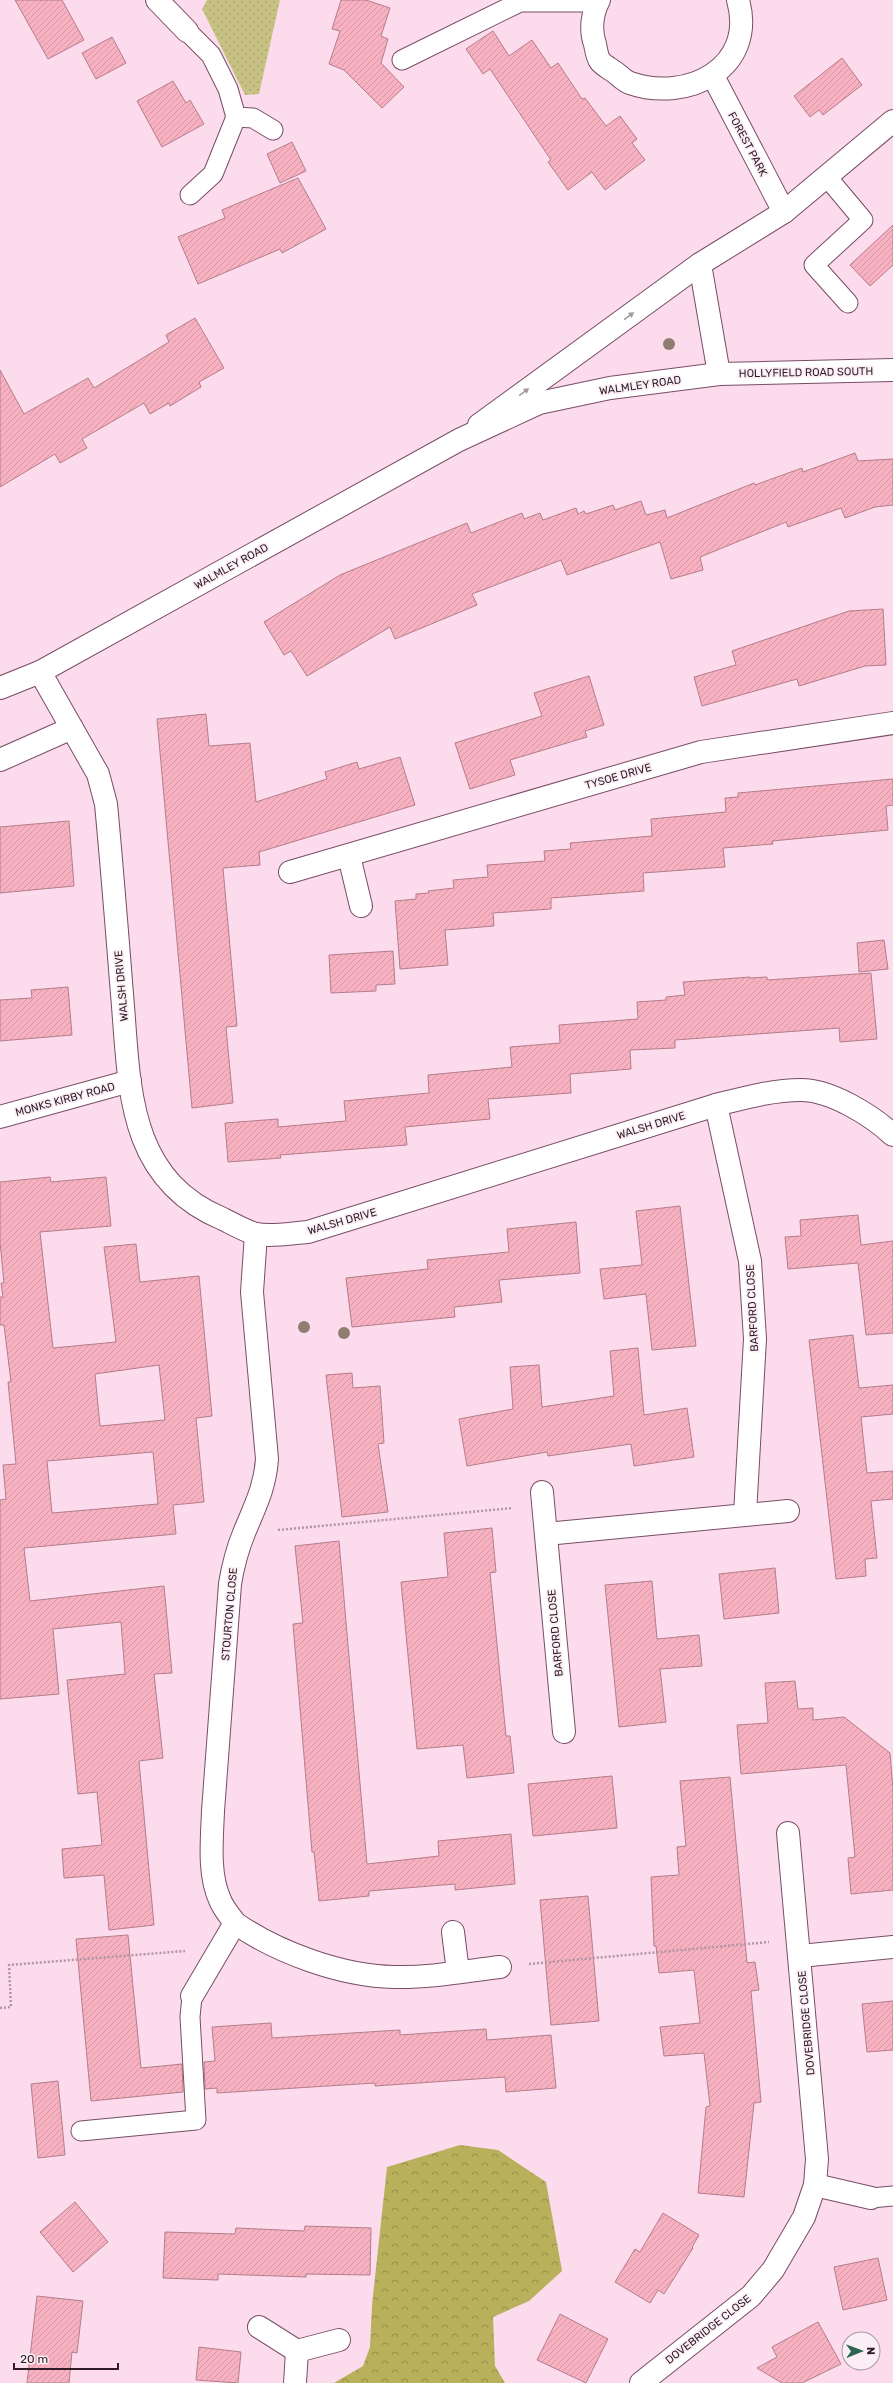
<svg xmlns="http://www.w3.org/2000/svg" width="893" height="2383" font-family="Rubik,sans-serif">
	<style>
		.forest { fill: url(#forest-crowns) }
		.park { fill: url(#park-dots) }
		.building { fill: url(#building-hatch); stroke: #b47d8a; fill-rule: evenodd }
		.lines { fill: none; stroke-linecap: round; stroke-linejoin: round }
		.lane-casing { stroke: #794d67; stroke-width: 21 }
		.street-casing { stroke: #794d67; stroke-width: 24 }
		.secondary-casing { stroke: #794d67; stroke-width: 24 }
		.path { stroke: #b195a4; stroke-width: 2.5; stroke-dasharray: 2 2; stroke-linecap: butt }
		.lane { stroke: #fff; stroke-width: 19 }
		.street { stroke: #fff; stroke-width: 22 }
		.secondary { stroke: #fff; stroke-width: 22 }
		.tree { fill: #8e7d70 }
		.oneway { fill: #a1999e }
		.labels { text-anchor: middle; stroke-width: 3.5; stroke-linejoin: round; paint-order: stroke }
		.street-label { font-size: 11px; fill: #2f1c27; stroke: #fbeff5 }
	</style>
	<defs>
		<pattern id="forest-crowns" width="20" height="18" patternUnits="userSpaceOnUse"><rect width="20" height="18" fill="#b8b05b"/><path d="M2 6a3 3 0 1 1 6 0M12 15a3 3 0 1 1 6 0" fill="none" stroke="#968e4b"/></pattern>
		<pattern id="park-dots" width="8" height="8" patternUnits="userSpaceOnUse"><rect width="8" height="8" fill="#c7c283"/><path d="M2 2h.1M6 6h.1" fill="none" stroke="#aba671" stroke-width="1.8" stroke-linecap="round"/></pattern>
		<pattern id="building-hatch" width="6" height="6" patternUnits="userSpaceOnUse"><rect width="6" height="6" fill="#f8b1c1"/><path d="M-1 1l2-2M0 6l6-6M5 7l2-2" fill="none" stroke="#d598a6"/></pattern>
	</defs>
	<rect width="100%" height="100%" fill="#fcdbed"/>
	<polygon class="forest" points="460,2145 498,2150 546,2182 562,2271 529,2301 493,2317 495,2366 505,2383 334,2383 363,2366 370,2347 372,2305 387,2167"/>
	<polygon class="park" points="207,0 280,0 259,94 245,95 202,9"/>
	<g class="building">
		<polygon points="15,0 62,0 84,40 48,59"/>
		<polygon points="341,0 366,0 390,8 381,36 388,39 381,63 404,87 382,108 344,70 329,64 340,31 332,29"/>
		<polygon points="493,31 509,56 532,40 551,68 558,63 582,99 585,98 606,126 620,116 637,139 632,143 645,160 605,190 592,172 568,190 548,162 551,160 490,69 483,74 466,49"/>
		<polygon points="112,37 126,63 96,79 82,53"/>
		<polygon points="842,58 862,85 823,115 819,110 810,117 794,96"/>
		<polygon points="173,81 186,103 190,100 204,124 162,147 137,101"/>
		<polygon points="292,142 306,171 280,183 267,154"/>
		<polygon points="298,178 326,229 282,253 280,249 198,284 178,237 225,218 222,210"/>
		<polygon points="893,225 893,265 870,286 850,265"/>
		<polygon points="195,318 224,368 199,382 201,387 170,406 169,403 150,414 144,403 82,439 87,448 60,463 55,454 0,487 0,370 24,414 88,378 94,388 169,342 166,335"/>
		<polygon points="855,453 858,461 893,459 893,505 875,507 845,518 841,508 788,527 786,522 700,557 703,570 671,579 660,542 567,575 561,560 472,594 477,605 395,639 390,627 307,676 291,651 284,655 264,622 340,575 467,523 471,533 522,513 524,519 540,513 543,520 576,508 578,514 584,511 586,514 613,505 615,510 641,501 646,515 665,510 667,518 754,483 755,485 802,468 803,472"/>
		<polygon points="883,609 886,665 865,666 799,686 797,679 702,706 694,677 736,665 732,651 849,611"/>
		<polygon points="589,676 604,725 585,731 587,737 510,760 515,775 470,789 455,743 542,716 534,693"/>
		<polygon points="206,714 209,746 250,743 256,802 327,779 325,772 357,762 359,769 400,757 415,805 259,852 260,865 223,868 237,1026 226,1027 233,1103 192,1108 157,719"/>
		<polygon points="893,779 893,805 886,806 888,830 772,841 773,844 723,848 725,867 643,873 644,891 551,898 551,909 493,913 494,926 445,930 448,965 400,969 395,901 416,899 416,894 429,893 428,891 454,888 453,880 488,877 487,865 545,861 544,851 571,849 570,843 652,836 651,819 726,812 725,798 738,797 738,793"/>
		<polygon points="69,821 74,886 0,893 0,827"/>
		<polygon points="884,940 888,969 859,972 857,943"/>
		<polygon points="393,951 395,984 376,985 376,991 331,993 329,955"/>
		<polygon points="871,973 877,1039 840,1042 839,1028 675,1040 675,1048 630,1050 631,1069 570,1074 571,1093 488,1099 490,1119 405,1127 407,1145 280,1155 281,1158 228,1162 225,1123 278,1119 278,1127 346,1121 344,1101 429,1093 428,1075 512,1067 510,1047 560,1043 559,1025 638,1019 637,1002 666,1000 666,997 685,995 683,982 750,977 750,978 767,977 767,980"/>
		<polygon points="68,987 72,1035 0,1041 0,1000 32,998 31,990"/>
		<path d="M50 1177 51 1182 106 1177 111 1226 40 1232 53 1348 116 1342 104 1247 136 1244 140 1282 199 1276 212 1416 196 1418 204 1502 173 1505 176 1534 24 1548 30 1601 164 1586 172 1673 154 1674 163 1758 139 1761 154 1925 109 1930 104 1875 64 1878 62 1849 102 1845 97 1792 78 1794 67 1680 125 1674 121 1622 53 1629 59 1694 0 1699V1500L6 1499 3 1465 16 1464 8 1382H11L4 1325H0V1297H3L1 1283H4L0 1242V1182ZM159 1365 165 1420 100 1426 95 1374ZM153 1452 158 1504 52 1513 47 1461Z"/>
		<polygon points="680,1206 696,1346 652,1350 646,1294 604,1299 600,1269 642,1265 636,1211"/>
		<polygon points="858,1215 861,1245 893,1241 893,1333 866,1335 858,1263 788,1269 785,1237 801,1236 800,1220"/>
		<polygon points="576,1222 580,1273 499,1280 502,1302 454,1307 455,1317 352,1327 346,1278 428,1269 427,1260 509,1252 507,1229"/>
		<polygon points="853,1335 859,1388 893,1385 893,1414 861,1417 867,1473 893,1471 893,1499 871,1501 877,1558 865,1559 866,1576 836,1579 809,1340"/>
		<polygon points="638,1348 644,1415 687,1408 694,1457 634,1466 631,1444 548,1456 547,1452 467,1466 459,1419 513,1409 510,1367 539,1365 542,1407 614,1396 610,1351"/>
		<polygon points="352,1373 353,1388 380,1386 384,1443 378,1444 388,1512 342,1517 326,1375"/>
		<polygon points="492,1528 496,1572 490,1573 506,1736 510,1736 514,1773 467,1778 463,1745 417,1749 401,1582 448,1577 444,1533"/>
		<polygon points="339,1541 367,1864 439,1856 438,1841 511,1834 515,1884 455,1890 455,1884 369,1891 369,1896 319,1901 314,1852 312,1852 293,1624 303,1623 295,1546"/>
		<polygon points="775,1568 779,1613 724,1619 719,1574"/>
		<polygon points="652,1581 657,1639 699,1635 702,1666 660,1669 666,1722 619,1727 605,1585"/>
		<polygon points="795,1681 798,1709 813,1708 813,1720 844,1717 890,1753 893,1789 893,1890 851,1894 848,1858 855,1857 846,1765 741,1774 737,1725 768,1723 765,1683"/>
		<polygon points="612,1776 617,1828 533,1836 528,1784"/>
		<polygon points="730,1777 747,1963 755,1962 759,1990 751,1991 761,2102 754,2103 744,2197 698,2193 706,2107 710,2106 704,2053 664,2056 660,2027 700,2023 694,1970 659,1973 656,1946 654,1946 651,1877 679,1875 677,1847 686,1846 680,1781"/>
		<polygon points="588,1896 599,2021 551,2025 540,1900"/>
		<polygon points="128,1935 141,2068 182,2064 183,2092 91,2101 76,1939"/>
		<polygon points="893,2001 893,2050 867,2052 862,2004"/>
		<polygon points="271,2023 272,2038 400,2030 400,2035 486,2029 487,2040 551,2035 556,2088 506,2092 505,2077 375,2086 375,2083 217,2093 217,2088 205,2089 204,2062 215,2061 212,2027"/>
		<polygon points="58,2081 65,2155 38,2158 31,2084"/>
		<polygon points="75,2202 108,2242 73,2272 40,2232"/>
		<polygon points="663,2213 699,2235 692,2247 693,2248 664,2294 658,2290 650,2303 615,2282 635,2249 640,2252"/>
		<polygon points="305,2226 371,2228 370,2275 306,2274 306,2277 218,2274 218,2280 163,2278 165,2232 235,2234 236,2228 304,2231"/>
		<polygon points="878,2258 887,2300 843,2310 834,2267"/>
		<polygon points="37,2296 83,2301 77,2353 72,2352 69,2383 27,2383"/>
		<polygon points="560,2314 608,2339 586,2383 537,2360"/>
		<polygon points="818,2322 841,2364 802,2383 782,2383 757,2368 777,2357 772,2347"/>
		<polygon points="199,2347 241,2352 238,2383 196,2380"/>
	</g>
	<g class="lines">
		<defs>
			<g id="lane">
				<polyline points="187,31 211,55 228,89 236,117 213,174 190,195"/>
				<polyline points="402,60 520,2 597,2"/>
				<polyline points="236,117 253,118 273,130"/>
				<polyline points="827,177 863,220 814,265 848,303"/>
				<polyline points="81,2131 196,2120 190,2017 192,1996"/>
				<polyline points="871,2198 893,2196"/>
			</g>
			<g id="street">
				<polyline points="157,0 187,31"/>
				<path d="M599 0C592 13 590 30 595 44 596 49 597 57 600 61 603 65 609 68 613 71 618 74 624 81 630 83 687 103 757 68 738 0"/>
				<polyline points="713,76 784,212"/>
				<polyline points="700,264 719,374"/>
				<polyline points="479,425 700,264 784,212 893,121"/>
				<path d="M40 672 98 774 106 804C112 867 117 931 122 994 130 1084 125 1178 223 1219 233 1224 245 1231 256 1234 272 1237 292 1233 308 1232L716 1105C744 1098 772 1090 801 1090 831 1090 871 1115 893 1135"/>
				<polyline points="0,760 72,728"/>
				<polyline points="349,856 361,906"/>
				<polyline points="290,872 701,752 893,723"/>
				<polyline points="716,1105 750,1261 755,1339 745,1514"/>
				<polyline points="0,1117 130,1081"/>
				<polyline points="542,1492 564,1732"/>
				<polyline points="546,1534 788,1511"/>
				<path d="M235 1923C278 1953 342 1976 394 1977 430 1978 466 1971 500 1967"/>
				<polyline points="453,1932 458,1972"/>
				<polyline points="800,1956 893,1947"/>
				<path d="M192 1996 235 1923C230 1916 223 1908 220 1900 208 1874 212 1839 213 1811L230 1584C233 1566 237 1550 244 1533 255 1506 265 1488 267 1459L252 1292 256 1234"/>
				<polyline points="815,2185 871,2198"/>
				<polyline points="259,2327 297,2351 339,2340"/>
				<polyline points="295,2383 297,2351"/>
				<polyline points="641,2383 751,2296 773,2270 804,2217 815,2185 817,2159 788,1833"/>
			</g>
			<polyline id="secondary" points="0,688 40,672 459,440 539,403 610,388 719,374 893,370"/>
		</defs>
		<use href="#lane" class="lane-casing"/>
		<use href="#street" class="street-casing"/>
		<use href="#secondary" class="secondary-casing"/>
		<g class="path">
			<polyline points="278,1530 513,1508"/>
			<polyline points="529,1964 769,1942"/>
			<polyline points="0,2008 11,2007 9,1965 185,1951"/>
		</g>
		<use href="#lane" class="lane"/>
		<use href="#street" class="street"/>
		<use href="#secondary" class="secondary"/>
	</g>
	<g class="tree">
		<circle cx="669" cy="344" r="6"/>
		<circle cx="304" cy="1327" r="6"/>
		<circle cx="344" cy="1333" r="6"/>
	</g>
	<defs><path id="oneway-solid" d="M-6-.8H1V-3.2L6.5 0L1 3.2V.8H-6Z"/></defs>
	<g class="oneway">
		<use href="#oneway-solid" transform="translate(629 316) rotate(-36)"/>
		<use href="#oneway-solid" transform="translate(524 392) rotate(-36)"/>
	</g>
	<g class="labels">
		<g class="street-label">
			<text transform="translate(748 144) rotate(62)" y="4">FOREST PARK</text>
			<text transform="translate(806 372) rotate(-1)" y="4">HOLLYFIELD ROAD SOUTH</text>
			<text transform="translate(640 385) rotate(-8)" y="4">WALMLEY ROAD</text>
			<text transform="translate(231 566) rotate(-29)" y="4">WALMLEY ROAD</text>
			<text transform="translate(618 776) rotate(-16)" y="4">TYSOE DRIVE</text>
			<text transform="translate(121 986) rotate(-95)" y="4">WALSH DRIVE</text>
			<text transform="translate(65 1099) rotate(-15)" y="4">MONKS KIRBY ROAD</text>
			<text transform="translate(651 1125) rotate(-17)" y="4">WALSH DRIVE</text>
			<text transform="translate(342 1221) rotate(-16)" y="4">WALSH DRIVE</text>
			<text transform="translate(752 1308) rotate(-93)" y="4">BARFORD CLOSE</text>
			<text transform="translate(229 1614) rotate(-85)" y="4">STOURTON CLOSE</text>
			<text transform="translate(555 1633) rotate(-95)" y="4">BARFORD CLOSE</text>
			<text transform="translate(806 2023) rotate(-95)" y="4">DOVEBRIDGE CLOSE</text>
			<text transform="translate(708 2329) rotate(-38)" y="4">DOVEBRIDGE CLOSE</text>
		</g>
	</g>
	<g transform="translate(861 2351) rotate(89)"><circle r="19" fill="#fbeff5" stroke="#a99ba3"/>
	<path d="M0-3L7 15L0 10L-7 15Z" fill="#2d664e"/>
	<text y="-6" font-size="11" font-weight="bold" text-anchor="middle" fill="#2f1c27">N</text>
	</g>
	<path d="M14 2363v6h104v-6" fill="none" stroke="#2f1c27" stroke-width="2"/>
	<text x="20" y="2363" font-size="12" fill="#2f1c27" stroke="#fbeff5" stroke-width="3" paint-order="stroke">20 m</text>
</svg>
